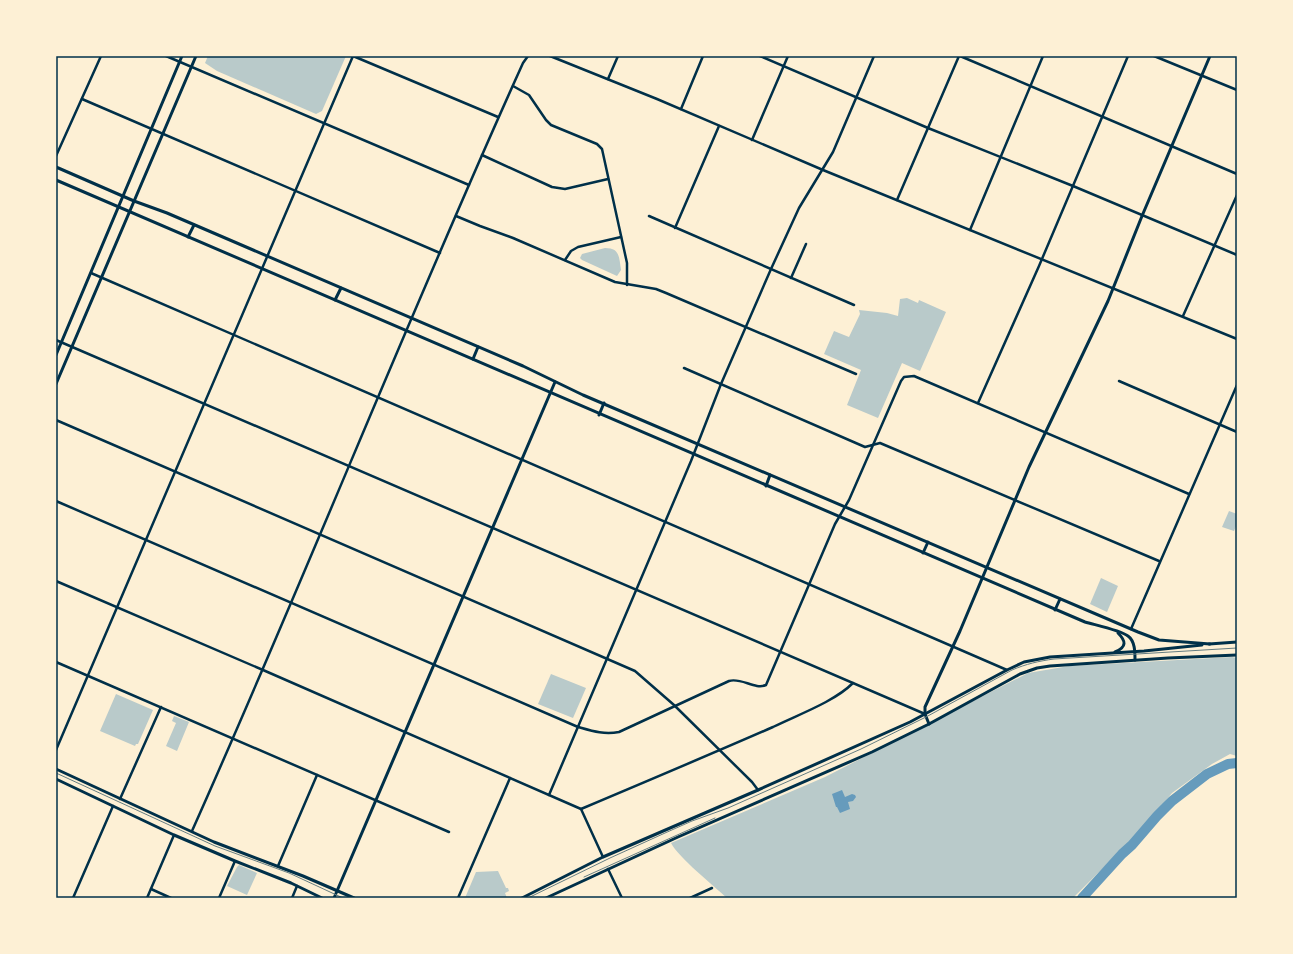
<svg xmlns="http://www.w3.org/2000/svg" width="1293" height="954" font-family="'Zilla Slab',serif">
	<style>
		.green { fill: #b9caca }
		.water { fill: #669bbc }
		.lines { fill: none; stroke-linecap: round; stroke-linejoin: round }
		.river { stroke: #669bbc; stroke-width: 10 }
		.minor { stroke: #003049; stroke-width: 2.5 }
		.tertiary { stroke: #003049; stroke-width: 3 }
		.secondary { stroke: #003049; stroke-width: 3 }
		.tram { stroke: #657d81; stroke-width: 1 }
		.neatline { fill: none; stroke: #003049; stroke-width: 1.5 }
	</style>
	<rect width="100%" height="100%" fill="#fdf0d5"/>
	<g class="green">
		<polygon points="208,56 346,56 322,111 316,114 217,71 205,63"/>
		<path d="M605 248C620 248 619 257 621 270L617 276 582 260 580 258 582 254Z"/>
		<polygon points="907,298 918,303 919,300 946,312 920,371 902,363 878,418 847,405 861,370 824,354 834,331 849,337 860,314 859,310 887,313 898,316 900,299"/>
		<polygon points="1229,511 1237,514 1237,524 1234,531 1222,527"/>
		<polygon points="1101,578 1118,586 1107,612 1090,604"/>
		<path d="M1232 657 1237 658V756L1230 754 1212 764 1172 793 1139 832 1073 898H727C713 885 679 858 671 843L825 777 1028 673 1069 666Z"/>
		<polygon points="551,674 586,688 573,718 538,704"/>
		<polygon points="116,694 153,710 138,744 136,744 135,746 100,731"/>
		<polygon points="174,716 189,722 177,751 166,746 176,723 172,721"/>
		<polygon points="239,865 257,873 247,895 227,886 237,867"/>
		<polygon points="498,871 506,888 508,888 509,891 505,893 507,898 465,898 476,872"/>
	</g>
	<polygon class="water" points="842,790 845,797 852,794 855,795 856,797 853,801 848,802 850,809 840,813 837,807 836,807 832,794"/>
	<g class="lines">
		<polyline class="river" points="1082,898 1122,854 1132,845 1157,816 1172,801 1207,774 1228,764 1237,763"/>
		<g class="minor">
			<polyline points="166,56 469,185"/>
			<polyline points="353,56 498,117"/>
			<polyline points="550,56 657,99 823,170 1237,339"/>
			<polyline points="760,56 928,128 1073,186 1237,255"/>
			<polyline points="960,56 1237,174"/>
			<polyline points="1154,56 1237,90"/>
			<polyline points="608,79 618,56"/>
			<polyline points="513,86 529,95 546,120 551,125 597,144 602,149 627,263 627,285"/>
			<polyline points="82,99 440,253"/>
			<polyline points="681,109 703,56"/>
			<polyline points="752,140 788,56"/>
			<polyline points="482,155 552,187 565,189 608,179"/>
			<polyline points="56,156 101,56"/>
			<polyline points="897,200 959,56"/>
			<polyline points="456,216 480,226 513,238 615,282 656,289 666,293 856,374"/>
			<polyline points="649,216 854,305"/>
			<polyline points="675,228 719,126"/>
			<polyline points="970,230 1043,56"/>
			<polyline points="565,260 571,251 578,247 621,237"/>
			<polyline points="91,273 1007,670"/>
			<polyline points="791,278 806,244"/>
			<polyline points="1183,316 1237,195"/>
			<polyline points="56,340 925,714"/>
			<polyline points="684,368 865,447 880,443 1159,561"/>
			<polyline points="1119,381 1237,432"/>
			<polyline points="978,403 1039,266 1128,56"/>
			<polyline points="56,420 635,671 674,705 752,782 758,790"/>
			<path d="M56 501 578 727C592 731 604 735 619 732L729 681C741 677 755 690 766 685L835 524 849 500 901 381 904 377 914 376 1189 494"/>
			<polyline points="56,581 263,670 581,809 603,857"/>
			<polyline points="1131,629 1237,385"/>
			<polyline points="56,662 449,832"/>
			<polyline points="56,750 353,56"/>
			<polyline points="549,795 691,461 721,384 771,269 799,208 833,152 874,56"/>
			<polyline points="120,799 161,707"/>
			<path d="M581 809C645 782 709 755 773 727 797 715 834 702 853 683"/>
			<path d="M192 831C306 576 408 317 523 63L528 56"/>
			<polyline points="278,866 317,775"/>
			<polyline points="608,869 622,898"/>
			<polyline points="151,889 171,898"/>
			<polyline points="73,898 113,806"/>
			<polyline points="147,898 174,835"/>
			<polyline points="219,898 235,861"/>
			<polyline points="292,898 297,886"/>
			<polyline points="458,898 510,778"/>
			<polyline points="690,898 712,888"/>
		</g>
		<polyline class="tertiary" points="334,898 555,382"/>
		<g class="secondary">
			<polyline points="56,167 134,201 167,213 523,366 583,395 1138,632 1159,640 1210,644"/>
			<path d="M56 180 1085 622C1095 625 1120 630 1128 636 1135 641 1135 652 1135 660"/>
			<polyline points="188,237 194,225"/>
			<polyline points="335,300 341,288"/>
			<polyline points="56,355 182,56"/>
			<polyline points="473,359 478,347"/>
			<polyline points="56,384 196,56"/>
			<polyline points="599,415 604,403"/>
			<polyline points="766,486 770,475"/>
			<polyline points="923,553 928,542"/>
			<polyline points="1055,610 1060,599"/>
			<polyline points="1209,644 1237,642"/>
			<path d="M1115 652C1127 647 1126 641 1118 633"/>
			<polyline points="929,724 925,714 925,707 960,631 1029,467 1108,301 1142,216 1210,56"/>
			<polyline points="56,769 214,842 303,876 354,898"/>
			<polyline points="56,779 174,835 235,861 291,883 322,898"/>
			<polyline points="522,898 603,857 758,790 910,722 1007,670 1024,662 1050,657 1144,651 1202,645"/>
			<polyline points="546,898 678,837 872,752 929,724 1020,674 1037,668 1050,666 1168,658 1237,655"/>
		</g>
		<g class="tram">
			<polyline points="56,773 215,846 289,873 343,898"/>
			<polyline points="584,877 715,818"/>
			<path d="M528 898 610 858 665 833 692 821 728 808 861 749 926 717 1012 670C1026 664 1039 661 1054 659L1237 648"/>
		</g>
	</g>
	<rect width="1293" height="954" fill="none" stroke="#fdf0d5" stroke-width="114"/>
	<rect x="57" y="57" width="1179" height="840" class="neatline"/>
</svg>
